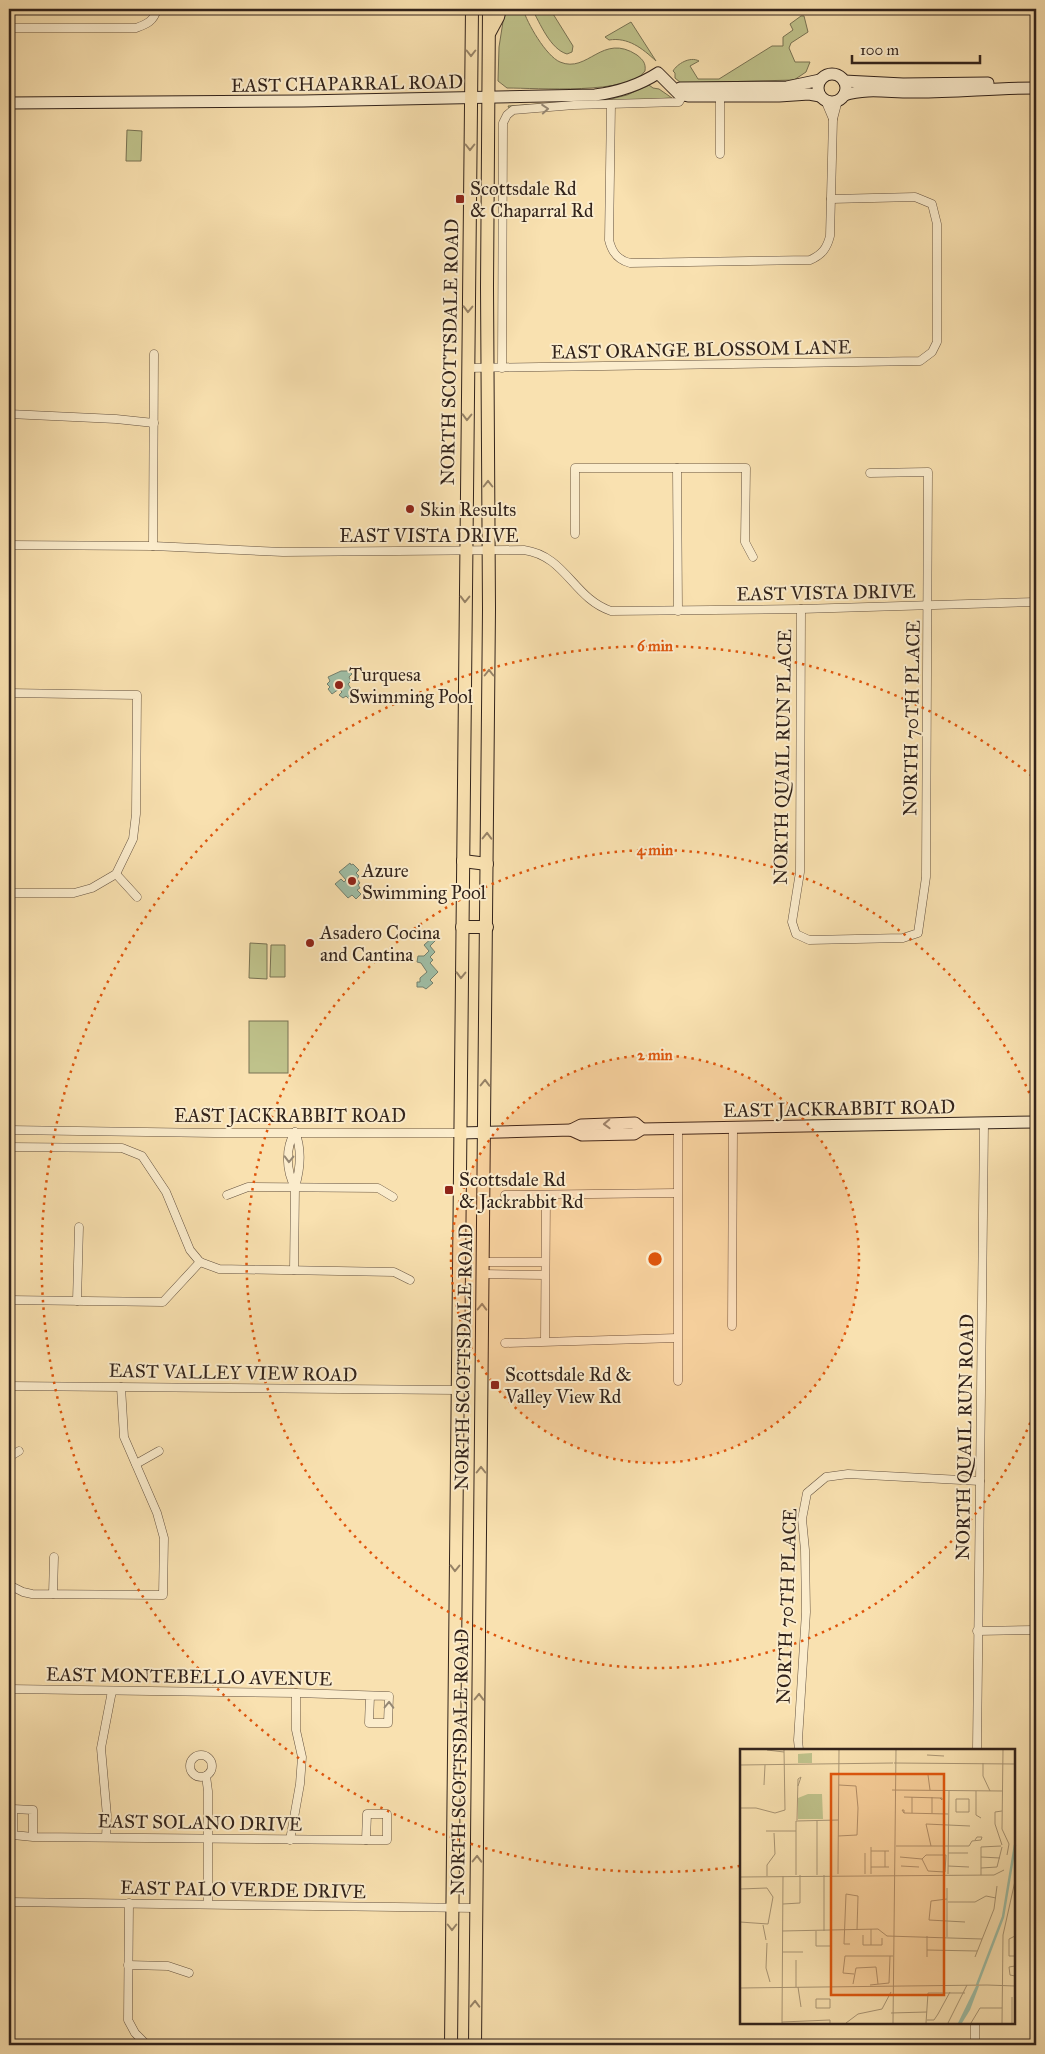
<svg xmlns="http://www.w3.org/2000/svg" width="1045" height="2054" font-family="'IM FELL Great Primer',serif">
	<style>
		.green { fill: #bfc28b; stroke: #787253 }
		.water { fill: #9fbea6; stroke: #73806e }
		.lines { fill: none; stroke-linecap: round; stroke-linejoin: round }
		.street-casing { stroke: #645240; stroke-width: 9 }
		.secondary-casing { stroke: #32231b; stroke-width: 13 }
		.primary-casing { stroke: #32231b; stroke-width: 14 }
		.street { stroke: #fbeccc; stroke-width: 8 }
		.secondary { stroke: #fbeccc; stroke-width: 11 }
		.primary { stroke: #f9e1b0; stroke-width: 12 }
		.oneway { stroke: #968266 }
		.oneway2 { stroke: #968874 }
		.ring { fill: none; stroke: #df560d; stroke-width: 2.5; stroke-dasharray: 2.5 5 }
		.poi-dot { fill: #8f2418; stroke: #fbeccc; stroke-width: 2 }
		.labels { text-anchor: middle; stroke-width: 4; stroke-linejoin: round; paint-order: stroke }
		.street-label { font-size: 19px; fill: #32231b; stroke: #fbeccc }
		.poi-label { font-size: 19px; fill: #32231b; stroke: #fbeccc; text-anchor: start }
		.inset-river { fill: none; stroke: #9fbea6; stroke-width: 2.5 }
		.inset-road { fill: none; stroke: #a99574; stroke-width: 1 }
		.view { fill: #df560d; fill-opacity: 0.15; stroke: #df560d; stroke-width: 2.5 }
		.inset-edge { fill: none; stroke: #32231b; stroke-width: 2.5 }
		.centre { fill: #df560d; stroke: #fbeccc; stroke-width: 2.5 }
		.ring-label { font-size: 15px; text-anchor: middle; font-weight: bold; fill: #df560d; stroke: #fbeccc; stroke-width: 4; stroke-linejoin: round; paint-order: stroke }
	</style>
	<rect width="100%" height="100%" fill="#f9e1b0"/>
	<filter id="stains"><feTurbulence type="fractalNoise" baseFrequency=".004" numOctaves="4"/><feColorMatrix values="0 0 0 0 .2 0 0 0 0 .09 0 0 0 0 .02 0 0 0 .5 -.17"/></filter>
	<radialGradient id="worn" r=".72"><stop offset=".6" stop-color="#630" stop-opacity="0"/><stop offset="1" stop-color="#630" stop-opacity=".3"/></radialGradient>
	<g class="green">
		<path d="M505 9H523C527 23 546 56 560 62 588 74 602 32 637 55 643 60 646 63 645 71 630 95 536 88 507 88L498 81 499 47Z"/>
		<path d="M532 9H550L573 46 572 52 567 54C550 49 540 23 532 9Z"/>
		<path d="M801 16H804L808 32 791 43 789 48 795 62H810L806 72 794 80 681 83 675 78V73L673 71C677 64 690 56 699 61L690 66 698 79H719L772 46H783V37L793 30 790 24Z"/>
		<path d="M631 22 656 61C642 48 628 37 609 40L605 37Z"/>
		<polygon points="649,85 653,88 659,89 672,98 509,108 508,106 611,99 627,95"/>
		<polygon points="127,130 142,131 141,161 126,161"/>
		<polygon points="250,943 267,944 267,979 249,978"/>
		<polygon points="271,945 285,945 285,977 270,977"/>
		<rect x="249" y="1021" width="39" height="52"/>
	</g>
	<g class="water">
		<polygon points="341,671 349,671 352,674 349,677 351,681 348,684 355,695 350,700 346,696 343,698 339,695 342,692 339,689 332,694 328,689 330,687 327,684 330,681 328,677"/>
		<polygon points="350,863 351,865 353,864 359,870 356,873 359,876 357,879 360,883 358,885 360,888 357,890 361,894 356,899 352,895 348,898 335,884 341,879 344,882 346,880 339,872"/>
		<polygon points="433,937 436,940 430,946 435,952 430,957 433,960 430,963 438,972 430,980 433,983 426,989 423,987 417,987 417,982 420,982 420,978 427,972 421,963 417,962 418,956 424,956 429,951 424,945"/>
	</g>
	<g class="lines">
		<defs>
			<g id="street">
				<path d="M9 28H136C147 24 154 21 157 9"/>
				<polyline points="825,100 833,119"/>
				<path d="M611 104 609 240C612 253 618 260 630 263L810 260C822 255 827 248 830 236L833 119 838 100"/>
				<polyline points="720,154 720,97"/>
				<polyline points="468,368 920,361 932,352 937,342 937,224 932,204 915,197 831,199"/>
				<polyline points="502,368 503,123 507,115 513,110 574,105 679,102 683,95"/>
				<polyline points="9,414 116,419 154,423"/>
				<polyline points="677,468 678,611"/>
				<polyline points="575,534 575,468 746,468 745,542 753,557"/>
				<path d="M9 545 153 546 283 552 524 550C566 556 573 598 611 611L801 609 1036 602"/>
				<polyline points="153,546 154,354"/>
				<polyline points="801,609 800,872 792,922 796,934 809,940 903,938 918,933 926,877 928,472 870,473"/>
				<polyline points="9,693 137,695 136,814 133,839 116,874 92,888 74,893 9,893"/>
				<polyline points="116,874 137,897"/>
				<polyline points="678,1128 678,1381"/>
				<polyline points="9,1130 214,1133 460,1133"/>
				<polyline points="9,1147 122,1148 142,1156 166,1192 190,1250 200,1262"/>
				<path d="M295 1187C286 1171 285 1148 295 1132"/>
				<polyline points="227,1195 248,1187 378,1188 393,1197"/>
				<polyline points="505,1195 677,1193"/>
				<polyline points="200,1262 219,1269 394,1272 410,1280"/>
				<polyline points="483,1262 545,1262"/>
				<path d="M294 1270 295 1187C300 1170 302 1149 295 1132"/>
				<polyline points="483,1274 545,1275"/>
				<polyline points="9,1300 163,1302 200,1262"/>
				<polyline points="77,1301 79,1227"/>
				<polyline points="732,1326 733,1128"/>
				<polyline points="545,1340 546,1196"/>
				<polyline points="505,1343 677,1338"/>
				<polyline points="9,1386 457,1390"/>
				<polyline points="9,1457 19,1451"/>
				<polyline points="136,1464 159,1451"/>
				<polyline points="9,1585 23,1592 32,1594 163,1595 164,1538 157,1513 124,1437 121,1387"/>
				<polyline points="53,1594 54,1557"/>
				<polyline points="977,1631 1036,1630"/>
				<polyline points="9,1689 296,1693 389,1696 388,1723 369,1723 370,1696"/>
				<polyline points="799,1750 798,1740 806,1612 805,1550 802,1519 807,1493 826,1477 848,1474 980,1481"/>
				<polyline points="977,1750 984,1124"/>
				<circle cx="201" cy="1766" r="11"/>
				<polyline points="206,1776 208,1791 208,1904"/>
				<polygon points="367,1814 387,1814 387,1840 366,1840"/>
				<polyline points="33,1837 33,1810 13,1809 13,1835 33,1837 366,1840"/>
				<polyline points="106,1837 107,1816 101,1748 112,1691"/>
				<polyline points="290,1840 300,1784 302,1757 296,1730 296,1693"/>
				<polyline points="9,1902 476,1908"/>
				<polyline points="129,1903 128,2020 135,2033 147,2045"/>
				<polyline points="128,1965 168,1966 189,1973"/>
				<polyline points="975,2045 975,2023"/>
			</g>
			<g id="secondary">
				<circle cx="832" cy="88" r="14"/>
				<polyline points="844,81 903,84 988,83"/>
				<polyline points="680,88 787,87 820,80"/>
				<path d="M844 95C868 87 892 93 917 92 957 92 996 88 1036 88"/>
				<path d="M9 103 303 101 595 95C618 92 638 86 658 73L679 94 688 96H779L809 94 820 96"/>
				<polyline points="571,1130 581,1125 635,1123 642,1129"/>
				<polyline points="460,1133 571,1130 582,1135 634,1134 642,1129 1036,1122"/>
			</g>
			<g id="primary">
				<polyline points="490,32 498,17 500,9"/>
				<polyline points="463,861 487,864"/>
				<polyline points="462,927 487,927"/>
				<polyline points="451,2045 472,9"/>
				<polyline points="475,2045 489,609 487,287 489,9"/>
			</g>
		</defs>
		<use href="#street" class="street-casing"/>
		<use href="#secondary" class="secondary-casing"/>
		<use href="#primary" class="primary-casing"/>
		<use href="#street" class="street"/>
		<use href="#secondary" class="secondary"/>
		<use href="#primary" class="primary"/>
	</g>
	<defs><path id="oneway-chevron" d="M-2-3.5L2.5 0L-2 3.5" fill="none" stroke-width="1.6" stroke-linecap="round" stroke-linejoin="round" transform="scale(1.25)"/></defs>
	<g class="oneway">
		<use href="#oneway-chevron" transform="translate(471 53) rotate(90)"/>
		<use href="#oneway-chevron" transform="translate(470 147) rotate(90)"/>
		<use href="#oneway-chevron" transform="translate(468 309) rotate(91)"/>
		<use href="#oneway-chevron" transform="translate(467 417) rotate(91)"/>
		<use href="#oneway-chevron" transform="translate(488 484) rotate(-90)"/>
		<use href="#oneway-chevron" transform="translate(465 599) rotate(91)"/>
		<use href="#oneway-chevron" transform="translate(489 673) rotate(-90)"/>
		<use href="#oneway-chevron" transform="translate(487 836) rotate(-89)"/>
		<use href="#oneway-chevron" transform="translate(461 975) rotate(91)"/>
		<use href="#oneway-chevron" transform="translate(485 1083) rotate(-89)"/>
		<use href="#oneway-chevron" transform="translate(482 1307) rotate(-89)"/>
		<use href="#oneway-chevron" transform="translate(481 1470) rotate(-90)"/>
		<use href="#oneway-chevron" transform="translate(455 1568) rotate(91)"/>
		<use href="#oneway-chevron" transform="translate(479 1697) rotate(-89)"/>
		<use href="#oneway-chevron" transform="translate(477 1859) rotate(-89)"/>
		<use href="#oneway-chevron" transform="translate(452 1927) rotate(90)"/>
		<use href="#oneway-chevron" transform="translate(475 2004) rotate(-89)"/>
	</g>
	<g class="oneway2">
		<use href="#oneway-chevron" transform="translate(545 109) rotate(-4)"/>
		<use href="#oneway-chevron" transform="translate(607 1124) rotate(178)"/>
		<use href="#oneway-chevron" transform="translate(289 1159) rotate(91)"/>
		<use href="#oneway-chevron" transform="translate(389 1705) rotate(-89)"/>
	</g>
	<circle cx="655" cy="1259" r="204" fill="#df560d" fill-opacity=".12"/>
	<g class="ring">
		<circle cx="655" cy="1259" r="204"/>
		<path d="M1036 1409A409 409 0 1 1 1036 1109"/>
		<path d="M740 1866A613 613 0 1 1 1032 776"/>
	</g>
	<g class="poi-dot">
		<rect x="455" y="194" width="10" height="10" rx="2.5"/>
		<circle cx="410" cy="509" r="5"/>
		<circle cx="339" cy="685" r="5"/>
		<circle cx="352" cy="881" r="5"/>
		<circle cx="310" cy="943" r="5"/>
		<rect x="444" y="1185" width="10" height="10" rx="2.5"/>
		<rect x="490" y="1380" width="10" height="10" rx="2.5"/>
	</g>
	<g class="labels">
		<g class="street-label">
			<text transform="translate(347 83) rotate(-1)" y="7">EAST CHAPARRAL ROAD</text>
			<text transform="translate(701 349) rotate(-1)" y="7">EAST ORANGE BLOSSOM LANE</text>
			<text transform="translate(449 352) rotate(-89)" y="7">NORTH SCOTTSDALE ROAD</text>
			<text x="429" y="542">EAST VISTA DRIVE</text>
			<text transform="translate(826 592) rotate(-1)" y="7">EAST VISTA DRIVE</text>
			<text transform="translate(911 718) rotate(-89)" y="7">NORTH 70TH PLACE</text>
			<text transform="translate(782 757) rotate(-89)" y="7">NORTH QUAIL RUN PLACE</text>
			<text transform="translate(839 1108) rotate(-1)" y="7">EAST JACKRABBIT ROAD</text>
			<text x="290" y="1122">EAST JACKRABBIT ROAD</text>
			<text transform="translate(463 1357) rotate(-89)" y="7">NORTH SCOTTSDALE ROAD</text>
			<text transform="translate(233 1372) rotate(1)" y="7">EAST VALLEY VIEW ROAD</text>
			<text transform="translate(964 1437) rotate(-89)" y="7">NORTH QUAIL RUN ROAD</text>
			<text transform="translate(786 1606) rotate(-88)" y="7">NORTH 70TH PLACE</text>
			<text transform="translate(189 1676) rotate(1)" y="7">EAST MONTEBELLO AVENUE</text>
			<text transform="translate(459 1762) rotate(-89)" y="7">NORTH SCOTTSDALE ROAD</text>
			<text transform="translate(200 1822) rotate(1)" y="7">EAST SOLANO DRIVE</text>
			<text transform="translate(243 1889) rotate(1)" y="7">EAST PALO VERDE DRIVE</text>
		</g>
		<g class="poi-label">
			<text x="470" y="195">Scottsdale Rd<tspan x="470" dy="22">&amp; Chaparral Rd</tspan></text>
			<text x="420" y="516">Skin Results</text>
			<text x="349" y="681">Turquesa<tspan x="349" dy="22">Swimming Pool</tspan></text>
			<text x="362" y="877">Azure<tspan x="362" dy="22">Swimming Pool</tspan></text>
			<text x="320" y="939">Asadero Cocina<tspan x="320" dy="22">and Cantina</tspan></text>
			<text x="459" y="1186">Scottsdale Rd<tspan x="459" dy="22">&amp; Jackrabbit Rd</tspan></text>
			<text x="505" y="1381">Scottsdale Rd &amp;<tspan x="505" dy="22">Valley View Rd</tspan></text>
		</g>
	</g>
	<g transform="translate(740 1749)">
		<rect width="275" height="275" fill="#f9e1b0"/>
		<path d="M72 4V14H58V5ZM68 45H82L83 70H58V49Z" fill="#bfc28b"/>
		<path d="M236 237H239L230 261 222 274H218Z" fill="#9fbea6"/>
		<path class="inset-river" d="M237 236 263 168 275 96"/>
		<path class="inset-road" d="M27 1 44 3M263 1 262 80 269 95 267 106M187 6 204 7M154 14 275 15M243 14V27L250 42M0 16 153 14M188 26 190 41M24 36 25 16M152 41 262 42M236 42V66L241 69M164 48 200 49 202 51V49H200M216 50H229V63H216ZM0 59H16L35 64 45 61 44 1M164 64 162 61H164V64L208 65M172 64V48M192 64V48M57 71 58 30 61 28 58 37M77 71V126M26 82H56M98 87 117 86 118 59 116 37 99 36M262 96 255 75V63L262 62M156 97H229L232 92 241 91 242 88H237L235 91M191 97 186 75 230 77M131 98V125M131 102H149M208 104H228M160 108 182 110 186 106H206L205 123 188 122 182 110M241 108 260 109M161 117 179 118M208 117 229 118M131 118H149M145 118V102M241 119 257 118 262 98M98 125 99 1M125 125V104M208 125 209 42M56 126V72L98 71M241 126V98L261 97M27 127V116L35 105 34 84M0 128 254 126 264 121M0 140 27 139 33 148 28 175 0 173M207 150 191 152 189 171 225 173M208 153H235L246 147 256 149M43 155 60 154V126M23 176 26 191M131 180V196M42 182 138 180 147 187 242 190M76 182V197H91V237M84 182V126M123 186V196H142V189M275 187 269 190V207H275M207 188V139M27 194 26 219 30 233M110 195H104L106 145 118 147 117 181M187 201 237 202M42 203H63M187 208V187M235 208 254 160 257 137M275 217 269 218 270 226 275 227M114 225 103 224 105 207H153M113 235 116 219 136 218 138 235M130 236 149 234 150 207M247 236 275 237M56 238V211M58 238 61 258M0 239 247 236M76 250H90V259H76ZM151 264 187 263M187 271H194L198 265 210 243M42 273 90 271V274M42 274 43 127M106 274 118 265 142 260 151 243M153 274 156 1M186 274 188 244H225M208 274 227 236M231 274 240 259H262M262 274 263 186 275 132M272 274V248"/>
		<path class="view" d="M91 25H204V246H91Z"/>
		<rect width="275" height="275" class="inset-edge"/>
	</g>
	<circle cx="655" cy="1259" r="8" class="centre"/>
	<g class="ring-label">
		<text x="655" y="651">6 min</text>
		<text x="655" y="855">4 min</text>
		<text x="655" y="1060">2 min</text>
	</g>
	<rect width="1045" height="2054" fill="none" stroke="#f9e1b0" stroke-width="30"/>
	<rect x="10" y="10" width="1025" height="2034" fill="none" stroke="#32231b" stroke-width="2.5"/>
	<rect x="15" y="15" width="1015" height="2024" fill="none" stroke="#32231b"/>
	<path d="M852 55v8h128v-8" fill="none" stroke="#32231b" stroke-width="2.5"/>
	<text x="860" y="55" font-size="15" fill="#32231b" stroke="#fbeccc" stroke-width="4" paint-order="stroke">100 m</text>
	<rect width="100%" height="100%" filter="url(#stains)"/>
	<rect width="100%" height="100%" fill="url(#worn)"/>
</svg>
